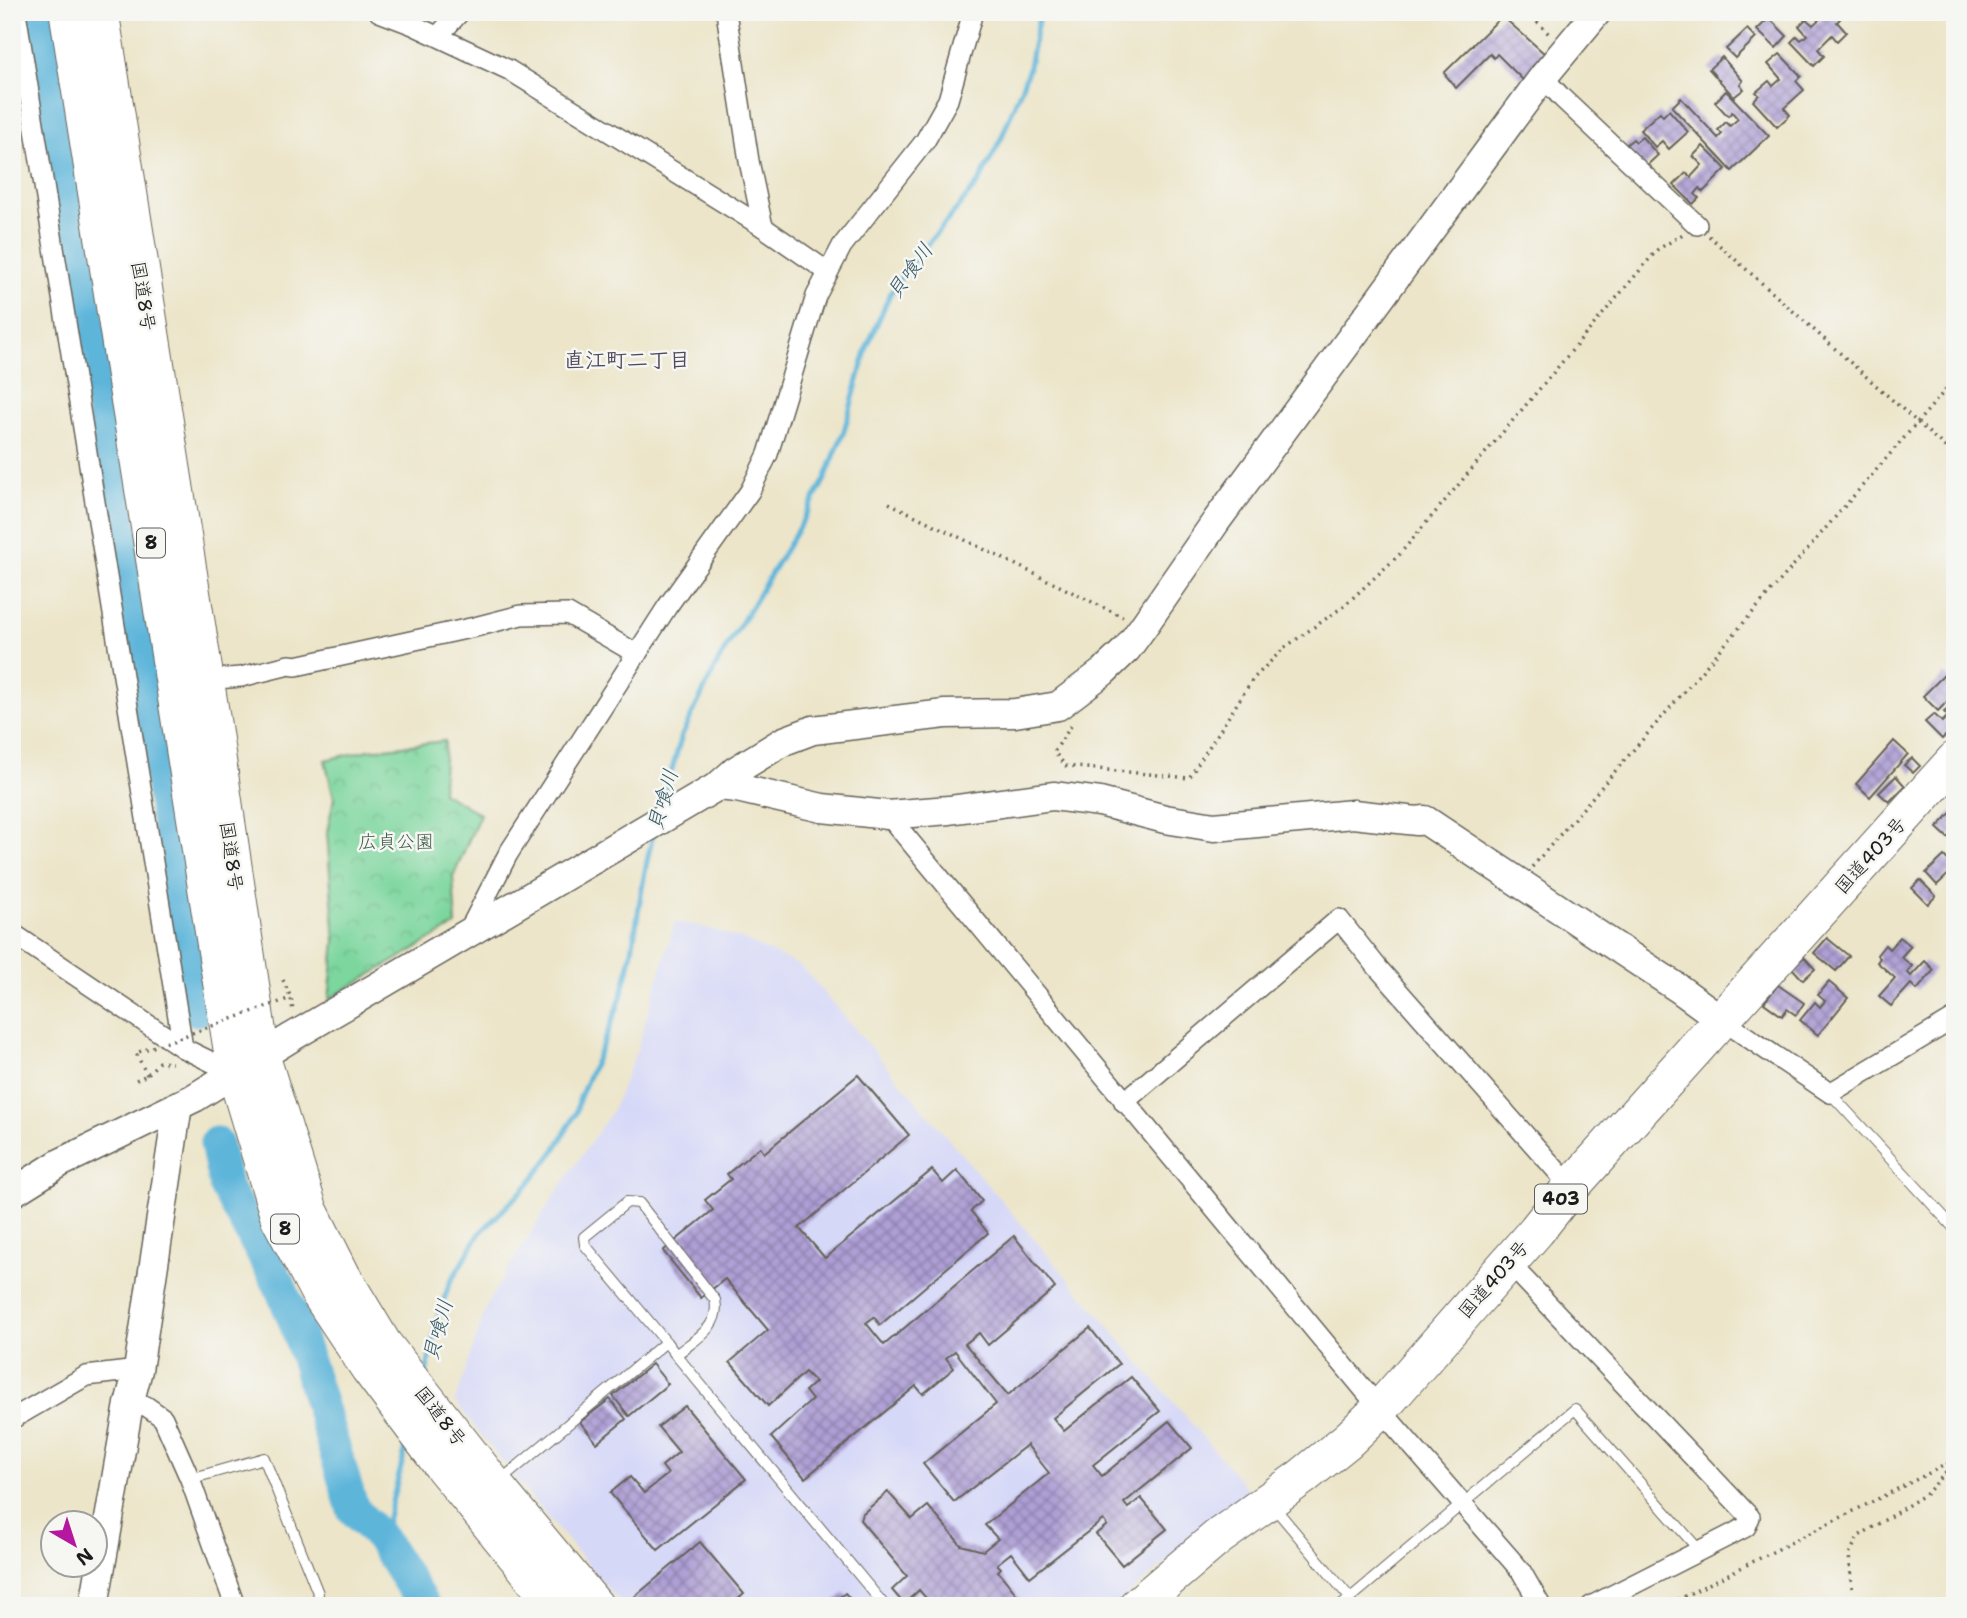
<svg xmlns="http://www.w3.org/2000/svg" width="1967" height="1618" font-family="'Shantell Sans','Klee One',sans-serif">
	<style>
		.built { fill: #d6d8f8 }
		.park { fill: url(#park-crowns); stroke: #4c795c; stroke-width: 2 }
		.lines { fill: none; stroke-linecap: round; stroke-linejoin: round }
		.stream { stroke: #5db5da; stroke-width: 5 }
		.river { stroke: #5db5da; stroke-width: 33 }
		.building { fill: url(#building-cross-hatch) }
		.lane-casing { stroke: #656259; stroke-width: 12 }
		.street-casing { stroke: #656259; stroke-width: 22 }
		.secondary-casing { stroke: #656259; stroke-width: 31 }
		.highway-casing { stroke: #656259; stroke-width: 39 }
		.path { stroke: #656259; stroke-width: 3.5; stroke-dasharray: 2 5; stroke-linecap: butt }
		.lane { stroke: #fff; stroke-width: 10 }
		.street { stroke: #fff; stroke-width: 19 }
		.secondary { stroke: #fff; stroke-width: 28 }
		.highway { stroke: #fff; stroke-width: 37 }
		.path-bridge { stroke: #656259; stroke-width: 3.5; stroke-dasharray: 2 5; stroke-linecap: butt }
		.labels { text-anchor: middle; stroke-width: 5; stroke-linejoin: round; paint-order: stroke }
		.shield { fill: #f6f6f2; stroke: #5d5d5c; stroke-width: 2 }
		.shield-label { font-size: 18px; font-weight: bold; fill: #1c1c1c }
		.street-label { font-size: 19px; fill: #1c1c1c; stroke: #f6f6f2 }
		.park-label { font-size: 19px; fill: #3e5d49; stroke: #f6f6f2 }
		.water-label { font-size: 21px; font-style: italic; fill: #365968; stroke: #f6f6f2 }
		.neighbourhood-label { font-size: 21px; font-weight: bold; fill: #4f4a5d; stroke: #f6f6f2 }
	</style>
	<defs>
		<pattern id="park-crowns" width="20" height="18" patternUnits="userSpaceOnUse" patternTransform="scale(1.75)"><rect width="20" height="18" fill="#7cd69d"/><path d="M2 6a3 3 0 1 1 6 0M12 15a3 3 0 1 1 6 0" fill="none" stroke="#6bb787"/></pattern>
		<pattern id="building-cross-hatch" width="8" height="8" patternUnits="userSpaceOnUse" patternTransform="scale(1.75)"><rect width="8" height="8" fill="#ae9fd5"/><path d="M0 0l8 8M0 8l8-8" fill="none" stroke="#8d81ac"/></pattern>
	</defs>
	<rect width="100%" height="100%" fill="#f6f6f2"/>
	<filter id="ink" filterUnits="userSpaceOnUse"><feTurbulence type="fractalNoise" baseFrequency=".0143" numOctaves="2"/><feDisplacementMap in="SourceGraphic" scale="14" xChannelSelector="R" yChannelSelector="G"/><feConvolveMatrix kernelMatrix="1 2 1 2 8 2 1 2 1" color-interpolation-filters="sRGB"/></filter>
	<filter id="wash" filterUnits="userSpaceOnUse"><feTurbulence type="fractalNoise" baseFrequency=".00686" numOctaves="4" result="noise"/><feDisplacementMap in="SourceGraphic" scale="28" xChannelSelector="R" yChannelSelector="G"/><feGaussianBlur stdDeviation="1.57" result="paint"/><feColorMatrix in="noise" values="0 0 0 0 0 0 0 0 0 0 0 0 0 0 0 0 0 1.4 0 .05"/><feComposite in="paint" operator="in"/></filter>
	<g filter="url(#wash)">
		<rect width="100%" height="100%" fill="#ece5c9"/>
		<polygon class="built" points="675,922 700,926 744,940 802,967 1250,1492 1114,1606 623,1606 542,1511 455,1402 488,1302 552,1199 612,1111 637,1050"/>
		<polygon class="park" points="445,741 442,792 480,814 453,877 456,925 329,999 335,941 327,832 334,798 325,760 369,750"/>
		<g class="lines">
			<g class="stream">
				<polyline points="661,807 682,735 719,660 802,522 825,479 844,431 867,347 890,294 907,269 979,182 1001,139 1028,71 1040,12"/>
				<path d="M426 1374 440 1309 451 1281 480 1233 528 1185 555 1150 576 1113 579 1100C592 1067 609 1034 620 1000 637 947 638 890 653 836"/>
				<polyline points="382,1540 407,1444"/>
			</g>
			<g class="river">
				<polyline points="40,12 197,1010"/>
				<polyline points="216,1143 225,1186 279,1284 296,1325 353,1509 382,1540 424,1606"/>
			</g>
		</g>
		<g id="blocks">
			<g class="building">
				<polygon points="1818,12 1834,12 1840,19 1837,22 1846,32 1837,41 1832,35 1818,49 1824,56 1814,66 1791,42 1797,36 1801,40 1807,35 1799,26 1806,19 1813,25 1822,17"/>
				<polygon points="1502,16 1545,54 1532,67 1535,70 1524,81 1497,54 1494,58 1490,54 1456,88 1444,73"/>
				<polygon points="1769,18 1787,36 1776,48 1757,30"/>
				<polygon points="1747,29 1756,38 1735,58 1726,49"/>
				<polygon points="1780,54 1801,76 1796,81 1804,90 1784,108 1790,115 1777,127 1753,101 1759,95 1756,92 1769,81 1773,86 1781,79 1768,64"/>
				<polygon points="1722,57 1743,81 1740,84 1744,89 1734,97 1709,69"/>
				<polygon points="1726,91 1769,136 1732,171 1672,107 1681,98 1718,138 1722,134 1718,130 1726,122 1730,126 1738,119 1732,112 1728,116 1715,102"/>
				<polygon points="1669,110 1688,132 1669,149 1662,141 1655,147 1640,130 1660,112 1663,116"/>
				<polygon points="1642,137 1658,155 1642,170 1622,148 1633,139 1636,142"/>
				<polygon points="1703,146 1726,169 1703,192 1700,188 1695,194 1699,198 1693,204 1674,185 1686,173 1691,177 1702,165 1693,156"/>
				<polygon points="1945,674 1955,683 1955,693 1938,711 1923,696"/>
				<polygon points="1949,708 1955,713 1955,727 1942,739 1925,722 1934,714 1942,722 1948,716 1944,712"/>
				<polygon points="1894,741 1908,754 1870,797 1856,784"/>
				<polygon points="1912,758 1920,766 1913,773 1904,765"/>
				<polygon points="1896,776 1905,786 1889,802 1879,793"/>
				<polygon points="1955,808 1955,831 1948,838 1937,828"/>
				<polygon points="1944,856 1955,868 1937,885 1926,873"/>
				<polygon points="1920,880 1936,896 1928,904 1912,888"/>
				<polygon points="1900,937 1911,946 1901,957 1912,966 1907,972 1911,976 1925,961 1934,970 1917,990 1911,984 1891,1006 1879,996 1895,978 1877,962 1880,958 1877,955 1885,945 1889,949"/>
				<polygon points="1827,938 1849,956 1836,971 1814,953"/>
				<polygon points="1804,957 1815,969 1803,980 1792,968"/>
				<polygon points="1829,982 1848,998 1818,1035 1800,1020 1815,1002 1820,1007 1825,1001 1818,995"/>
				<polygon points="1778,985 1804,1003 1796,1015 1787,1009 1782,1016 1764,1003"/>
				<polygon points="858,1075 909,1135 799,1228 825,1258 932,1170 943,1183 957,1170 982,1201 971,1211 988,1233 880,1325 874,1317 866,1323 884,1345 1014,1236 1055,1288 988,1345 979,1333 965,1344 1008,1395 1090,1328 1119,1364 1053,1418 1064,1431 1131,1377 1160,1411 1093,1465 1102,1476 1169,1421 1192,1448 1124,1503 1128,1508 1141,1498 1167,1529 1122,1565 1096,1534 1107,1525 1103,1520 1030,1577 1011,1553 997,1564 1001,1568 998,1571 1026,1606 961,1606 957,1601 950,1606 925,1606 926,1598 919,1590 904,1604 892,1590 907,1576 860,1520 862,1514 888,1492 912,1519 928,1506 961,1545 983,1551 998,1539 985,1525 1049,1473 1027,1445 954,1502 923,1464 996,1404 955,1351 946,1358 954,1368 923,1394 916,1386 805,1478 771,1437 812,1400 805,1391 815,1382 805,1372 768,1406 730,1362 768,1330 725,1279 701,1298 663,1251 713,1210 705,1200 731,1179 727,1174 760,1147 764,1153"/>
				<polygon points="652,1364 668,1384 629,1416 613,1396"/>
				<polygon points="610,1399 626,1419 597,1443 580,1422"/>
				<polygon points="685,1406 746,1479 658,1550 610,1493 630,1477 644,1493 668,1474 662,1466 679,1452 658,1427"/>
				<polygon points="700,1542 744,1594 730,1606 640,1606 633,1598"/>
				<polygon points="845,1593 856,1606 828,1606"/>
			</g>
		</g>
	</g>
	<g filter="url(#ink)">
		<use href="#blocks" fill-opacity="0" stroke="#656259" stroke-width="2"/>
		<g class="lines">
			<defs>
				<g id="lane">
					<polyline points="1830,1093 1955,1229"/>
					<path d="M676 1355C695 1339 721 1327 715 1300L639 1203 627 1202 584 1237 585 1245 666 1342 676 1355 885 1606"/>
					<polyline points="190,1479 264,1458 318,1593"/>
					<polyline points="500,1481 666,1342"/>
					<polyline points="1274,1507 1350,1598"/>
					<polyline points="1341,1606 1575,1409 1699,1550"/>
				</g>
				<g id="street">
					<polyline points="16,12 183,1048"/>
					<polyline points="379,12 413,25 509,70 763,227 828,272"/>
					<polyline points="726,12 749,161 763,227"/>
					<polyline points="438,36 460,12"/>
					<polyline points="1543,77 1562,98 1697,225"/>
					<polyline points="204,680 241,677 289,665 296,666 475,627 521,615 568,614 637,654"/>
					<polyline points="888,815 1380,1409 1521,1571 1541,1606"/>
					<polyline points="12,933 183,1048 236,1074"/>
					<polyline points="467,934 508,854 667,607 750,491 768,454 816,296 842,246 925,141 948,100 973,12"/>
					<polyline points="1722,1020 1830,1093 1955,1018"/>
					<polyline points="1124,1102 1339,919 1378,968 1571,1187"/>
					<polyline points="1508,1262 1750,1517 1746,1527 1591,1606"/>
					<polyline points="129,1404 146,1406 163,1418 190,1479 235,1606"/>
					<polyline points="12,1419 86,1376 138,1370"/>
				</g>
				<g id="secondary">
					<polyline points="718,786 737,788 822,808 888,815 949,810 1053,796 1100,802 1165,819 1214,827 1353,814 1417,821 1425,820 1678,988 1722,1020"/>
					<polyline points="12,1193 60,1163 194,1098 292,1037 718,786 735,771 784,741 813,730 945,714 1015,713 1058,706 1103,672 1127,649 1143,627 1217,520 1543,77 1597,12"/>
					<polyline points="94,1606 129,1404 138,1370 178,1105"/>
				</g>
				<g id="highway">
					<polyline points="68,12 236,1074 279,1217 318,1291 369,1368 441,1464 557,1606"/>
					<polyline points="100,12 212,723 261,1056 309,1210 342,1276 383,1344 495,1486 595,1606"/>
					<polyline points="1137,1606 1217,1538 1302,1477 1348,1440 1380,1409 1536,1231 1571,1187 1955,760"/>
				</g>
			</defs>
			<use href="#lane" class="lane-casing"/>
			<use href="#street" class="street-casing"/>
			<use href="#secondary" class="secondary-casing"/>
			<use href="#highway" class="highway-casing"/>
			<g class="path">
				<polyline points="1527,12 1550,35"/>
				<polyline points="1709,236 1955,456"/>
				<polyline points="889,503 1123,617"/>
				<polyline points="1071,726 1054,752 1066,766 1189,778 1253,679 1284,648 1344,606 1399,555 1657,250 1683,234"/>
				<polyline points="1532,867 1955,379"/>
				<polyline points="283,980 291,998 293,1011"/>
				<polyline points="136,1080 147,1075 159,1062 172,1063"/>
				<polyline points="1852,1588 1849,1554 1859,1536 1926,1494 1955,1463"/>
				<polyline points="1665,1606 1955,1460"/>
			</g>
			<use href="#lane" class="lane"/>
			<use href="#street" class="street"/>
			<use href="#secondary" class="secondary"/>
			<use href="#highway" class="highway"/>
			<polyline class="path-bridge" points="147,1075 136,1053 291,998"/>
		</g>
	</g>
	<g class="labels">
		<g class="shield">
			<rect x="137" y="528.5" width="28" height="29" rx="5"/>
			<rect x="1535" y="1184.5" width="52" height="29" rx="5"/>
			<rect x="271" y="1214.5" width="28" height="29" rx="5"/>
		</g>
		<g class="shield-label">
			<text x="151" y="549">8</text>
			<text x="1561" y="1205">403</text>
			<text x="285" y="1235">8</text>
		</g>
		<g class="street-label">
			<text transform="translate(144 296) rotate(81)" y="7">国道8号</text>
			<text transform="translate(1870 855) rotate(-48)" y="7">国道403号</text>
			<text transform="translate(232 856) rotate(82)" y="7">国道8号</text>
			<text transform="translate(1493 1279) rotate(-49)" y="7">国道403号</text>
			<text transform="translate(441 1416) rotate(52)" y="7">国道8号</text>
		</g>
		<g class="park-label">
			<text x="396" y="848">広貞公園</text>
		</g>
		<g class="water-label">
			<text transform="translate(910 271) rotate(-54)" y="7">貝喰川</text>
			<text transform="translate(663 800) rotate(-74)" y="7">貝喰川</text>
			<text transform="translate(438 1330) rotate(-75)" y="7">貝喰川</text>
		</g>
		<g class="neighbourhood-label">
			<text x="627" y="367">直江町二丁目</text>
		</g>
	</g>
	<rect width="1967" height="1618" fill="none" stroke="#f6f6f2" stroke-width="42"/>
	<g transform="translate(74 1544) rotate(141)"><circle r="33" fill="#f6f6f2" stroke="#9f9f9c" stroke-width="2"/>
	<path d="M0-5L12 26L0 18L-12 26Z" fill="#b5179e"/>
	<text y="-10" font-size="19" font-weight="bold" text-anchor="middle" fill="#1c1c1c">N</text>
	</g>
</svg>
